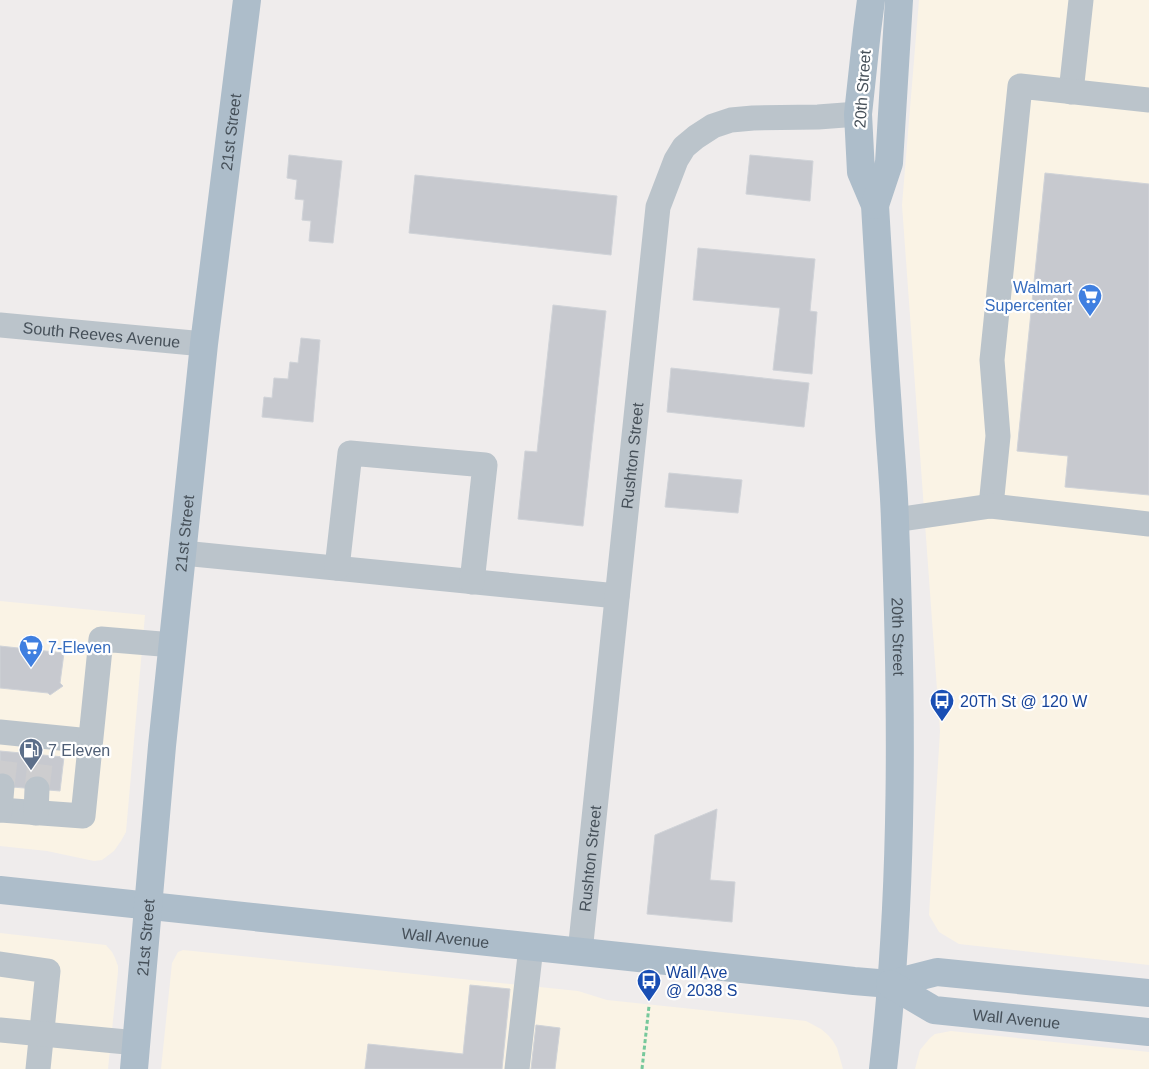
<svg xmlns="http://www.w3.org/2000/svg" width="1149" height="1069" font-family="Arial,sans-serif">
	<style>
		.commercial { fill: #faf3e5 }
		.building { fill: #c7c9cf; stroke: #d0d3d8 }
		.lines { fill: none; stroke-linecap: round; stroke-linejoin: round }
		.minor-tunnel { stroke: #cdcdcf; stroke-width: 25; stroke-dasharray: 25 12; stroke-linecap: butt }
		.path { stroke: #76c89b; stroke-width: 3; stroke-dasharray: 4 2.5; stroke-linecap: butt }
		.minor { stroke: #bbc4cb; stroke-width: 25 }
		.major { stroke: #adbdca; stroke-width: 28 }
		.labels { text-anchor: middle; stroke-width: 4.5; stroke-linejoin: round; paint-order: stroke }
		.street-label { font-size: 16px; fill: #465059; stroke: #fff }
		.shop-label { font-size: 16px; fill: #366cbe; stroke: #fff; text-anchor: end }
		.transit-label { font-size: 16px; fill: #164399; stroke: #fff; text-anchor: start }
		.service-label { font-size: 16px; fill: #4e5e75; stroke: #fff; text-anchor: start }
	</style>
	<rect width="100%" height="100%" fill="#efecec"/>
	<g class="commercial">
		<polygon points="919,0 1149,0 1149,965 959,944 939,932 929,915 940,731 902,205"/>
		<polygon points="0,601 145,615 126,832 121,841 114,851 102,860 94,861 47,851 0,846"/>
		<polygon points="0,933 106,945 112,952 115,958 118,966 118,972 108,1069 0,1069"/>
		<polygon points="183,950 578,991 607,1000 806,1021 821,1029 828,1035 833,1041 837,1048 843,1069 161,1069 172,963 178,952"/>
		<polygon points="951,1031 1149,1052 1149,1069 915,1069 920,1050 930,1038 935,1034"/>
	</g>
	<g class="building">
		<polygon points="289,155 342,161 333,243 309,241 311,221 302,220 304,200 295,199 297,180 287,178"/>
		<polygon points="750,155 813,161 810,201 746,194"/>
		<polygon points="1045,173 1149,184 1149,495 1065,487 1068,456 1017,451"/>
		<polygon points="415,175 617,196 611,255 409,233"/>
		<polygon points="698,248 815,259 810,311 817,312 812,374 773,370 780,308 693,300"/>
		<polygon points="553,305 606,311 583,526 518,519 525,451 537,452"/>
		<polygon points="301,338 320,340 313,422 262,417 264,397 272,398 274,378 288,379 290,362 298,363"/>
		<polygon points="671,368 809,383 804,427 667,412"/>
		<polygon points="669,473 742,480 738,513 665,507"/>
		<polygon points="0,646 64,653 60,683 63,686 50,695 48,693 0,688"/>
		<polygon points="0,751 64,757 60,791 0,786"/>
		<polygon points="717,809 710,880 735,882 732,922 647,914 655,835"/>
		<polygon points="470,985 510,989 502,1069 365,1069 368,1044 463,1054"/>
		<polygon points="536,1025 560,1028 555,1069 531,1069"/>
	</g>
	<g class="lines">
		<g class="minor-tunnel">
			<polyline points="2,786 6,751"/>
			<polyline points="37,789 41,755"/>
		</g>
		<polyline class="path" points="642,1069 649,1006"/>
		<g class="minor">
			<polyline points="1071,92 1081,0"/>
			<path id="s1" d="M0 325 204 344"/>
			<polyline points="991,506 998,436 992,360 1020,86 1149,100"/>
			<polyline points="895,520 991,506 1149,524"/>
			<polyline points="183,553 617,596"/>
			<polyline points="337,568 350,453 485,465 472,582"/>
			<polyline points="0,732 90,741"/>
			<polyline points="0,810 83,816 101,639 173,645"/>
			<polyline points="0,810 2,786"/>
			<polyline points="36,813 37,789"/>
			<path id="s2" d="M580 952 658 207 676 160 684 147 696 137 713 126 731 120 753 118 818 117 858 114"/>
			<polyline points="0,964 48,971 38,1069"/>
			<polyline points="0,1030 137,1043"/>
			<polyline points="517,1069 531,947"/>
		</g>
		<g class="major">
			<path id="s3" d="M871 0 867 31 858 114 861 172 875 205C879 273 883 341 888 409 890 447 894 484 895 522 902 702 904 889 883 1069"/>
			<polyline points="875,205 889,163 899,0"/>
			<path id="s4" d="M0 890 854 981 890 984 937 972 1149 993"/>
			<path id="s5" d="M890 984 934 1010 1149 1032"/>
			<path id="s6" d="M134 1069 162 746 204 344 247 0"/>
		</g>
	</g>
	<defs>
		<symbol id="supermarket-pin" viewBox="-11 -11 22 30"><path d="M0 17L-7.5 6A9.5 9.5 0 1 1 7.5 6Z" fill="#3f7fe0" stroke="#fff"/><path d="M-6-5.5h2.5l.6 2H6L4.5 2H-2.5L-4.4-4H-6ZM-1.5 3.2a1.3 1.3 0 1 0 .1 0ZM3 3.2a1.3 1.3 0 1 0 .1 0Z" fill="#fff"/></symbol>
		<symbol id="bus-pin" viewBox="-11 -11 22 30"><path d="M0 17L-7.5 6A9.5 9.5 0 1 1 7.5 6Z" fill="#1a4fb4" stroke="#fff"/><path d="M-5-6H5V4H4V6H2V4H-2V6H-4V4H-5ZM-3.5-4V0h7V-4ZM-3.5 1.2v1.5H-2V1.2ZM2 1.2v1.5H3.5V1.2Z" fill="#fff"/></symbol>
		<symbol id="fuel-pin" viewBox="-11 -11 22 30"><path d="M0 17L-7.5 6A9.5 9.5 0 1 1 7.5 6Z" fill="#5c6f8a" stroke="#fff"/><path d="M-5.5-6h7V0h2V4h1.3V-2.5L3-4.5l.8-.8L6-3V5H2.5V1h-1V6h-7ZM-4.2-4.7v3.2H.2V-4.7Z" fill="#fff"/></symbol>
	</defs>
	<g fill-rule="evenodd">
		<use href="#supermarket-pin" x="1076" y="282" width="28" height="38"/>
		<use href="#supermarket-pin" x="17" y="633" width="28" height="38"/>
		<use href="#bus-pin" x="928" y="687" width="28" height="38"/>
		<use href="#fuel-pin" x="17" y="736" width="28" height="38"/>
		<use href="#bus-pin" x="635" y="967" width="28" height="38"/>
	</g>
	<g class="labels">
		<g class="street-label">
			<text transform="translate(862 89) rotate(-86)" y="6">20th Street</text>
			<text dy="6" stroke="none"><textPath href="#s6" startOffset="942">21st Street</textPath></text>
			<text dy="6" stroke="none"><textPath href="#s1" startOffset="102">South Reeves Avenue</textPath></text>
			<text dy="6" stroke="none"><textPath href="#s2" startOffset="499">Rushton Street</textPath></text>
			<text dy="6" stroke="none"><textPath href="#s6" startOffset="538">21st Street</textPath></text>
			<text dy="6" stroke="none"><textPath href="#s3" startOffset="641">20th Street</textPath></text>
			<text dy="6" stroke="none"><textPath href="#s2" startOffset="94">Rushton Street</textPath></text>
			<text dy="6" stroke="none"><textPath href="#s6" startOffset="132">21st Street</textPath></text>
			<text dy="6" stroke="none"><textPath href="#s4" startOffset="448">Wall Avenue</textPath></text>
			<text dy="6" stroke="none"><textPath href="#s5" startOffset="134">Wall Avenue</textPath></text>
		</g>
		<g class="shop-label">
			<text x="1072" y="293">Walmart<tspan x="1072" dy="18">Supercenter</tspan></text>
			<text x="48" y="653" text-anchor="start">7-Eleven</text>
		</g>
		<g class="transit-label">
			<text x="960" y="707">20Th St @ 120 W</text>
			<text x="666" y="978">Wall Ave<tspan x="666" dy="18">@ 2038 S</tspan></text>
		</g>
		<g class="service-label">
			<text x="48" y="756">7 Eleven</text>
		</g>
	</g>
</svg>
